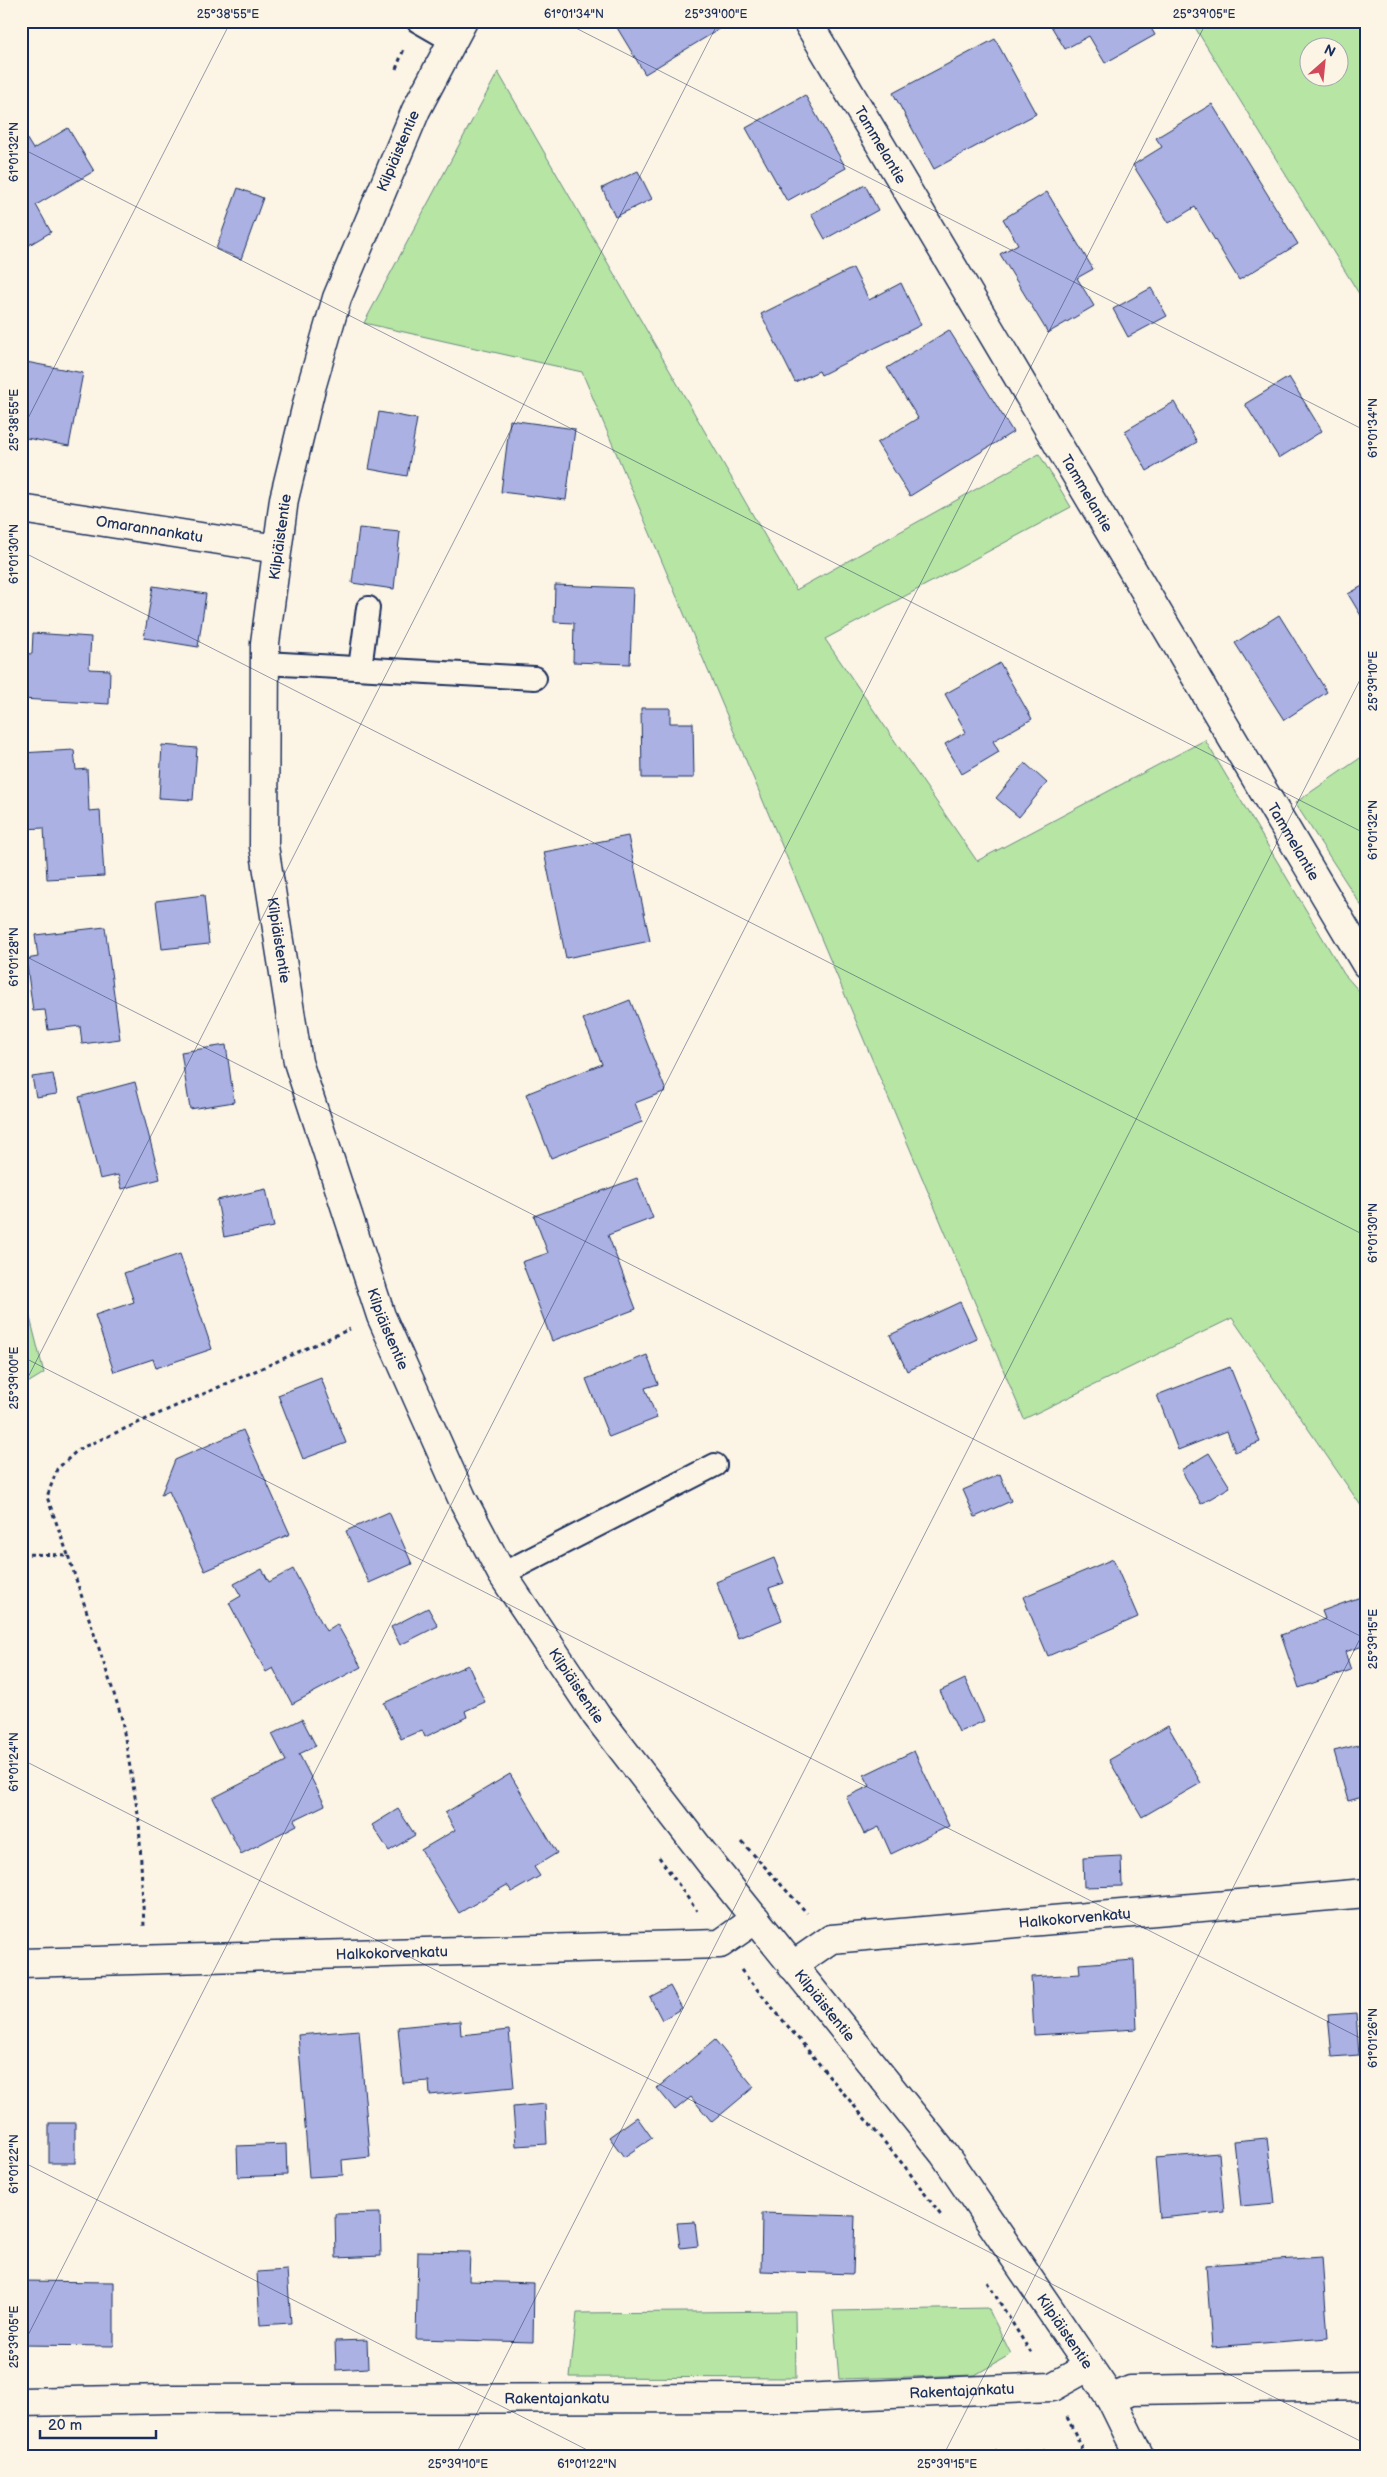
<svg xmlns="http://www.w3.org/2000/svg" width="1387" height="2477" font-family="'Balsamiq Sans',sans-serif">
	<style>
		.green { fill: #b7e5a4; stroke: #698a81; fill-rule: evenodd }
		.building { fill: #abb1e2; stroke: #1b2f5e }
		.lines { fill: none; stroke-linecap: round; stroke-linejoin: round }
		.service-casing { stroke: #1b2f5e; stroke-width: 26 }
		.minor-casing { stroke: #1b2f5e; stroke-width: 31 }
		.path { stroke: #1b2f5e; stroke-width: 3; stroke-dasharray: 4 4; stroke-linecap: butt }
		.service { stroke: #fcf5e5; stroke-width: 22 }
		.minor { stroke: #fcf5e5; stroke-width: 28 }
		.ticks { fill: none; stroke: #1b2f5e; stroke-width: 1; stroke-opacity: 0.45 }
		.labels { text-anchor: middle; stroke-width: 4; stroke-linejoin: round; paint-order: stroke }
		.street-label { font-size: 15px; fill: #1b2f5e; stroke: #fcf5e5 }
		.neatline { fill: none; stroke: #1b2f5e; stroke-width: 2 }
		.ticks-label { font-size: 12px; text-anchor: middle; fill: #1b2f5e }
	</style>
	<rect width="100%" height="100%" fill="#fcf5e5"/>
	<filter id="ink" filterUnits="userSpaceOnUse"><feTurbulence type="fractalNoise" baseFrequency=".02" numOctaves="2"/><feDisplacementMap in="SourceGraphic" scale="10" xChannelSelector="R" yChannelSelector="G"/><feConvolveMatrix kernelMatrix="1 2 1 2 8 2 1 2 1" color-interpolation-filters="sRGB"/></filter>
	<g filter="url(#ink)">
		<g class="green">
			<path d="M1191 21H1366V305ZM1310 48H1340V78H1310Z"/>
			<polygon points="498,72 796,590 1039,454 1071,507 825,639 977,861 1205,740 1344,974 1366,999 1366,1513 1232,1318 1024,1419 582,372 364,323"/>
			<polygon points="1366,754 1366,913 1295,803"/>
			<polygon points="21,1282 44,1373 21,1387"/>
			<polygon points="988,2308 1011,2354 975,2375 839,2379 833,2311"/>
			<polygon points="795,2311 796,2378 570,2377 577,2313"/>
		</g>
		<g class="building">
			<polygon points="613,21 733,21 645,74"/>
			<polygon points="1048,21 1147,21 1155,35 1105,63 1089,36 1065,49"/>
			<polygon points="995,39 1036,114 934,169 893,93"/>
			<polygon points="805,95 846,168 787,201 746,128"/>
			<polygon points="1212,104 1298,244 1239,280 1195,207 1169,223 1133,165 1162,147 1156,138"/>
			<polygon points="68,128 94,171 36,205 51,232 29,245 21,232 21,138 25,136 33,149"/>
			<polygon points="638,171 652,199 615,217 602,188"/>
			<polygon points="865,185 878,210 825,239 811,214"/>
			<polygon points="238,188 263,198 241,259 216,249"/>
			<polygon points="1047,192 1093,269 1077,278 1094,306 1048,333 1000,254 1018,244 1003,219"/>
			<polygon points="853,268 869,300 901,283 921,325 821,375 819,371 795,382 761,314"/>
			<polygon points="1151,288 1167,316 1128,337 1113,309"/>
			<polygon points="949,330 1013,432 910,496 877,443 918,418 887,368"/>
			<polygon points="21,361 83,373 69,446 21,437"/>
			<polygon points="1289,377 1322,431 1279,458 1245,404"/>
			<polygon points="1174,402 1197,442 1147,471 1125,431"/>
			<polygon points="379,412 417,419 407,476 369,469"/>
			<polygon points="510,420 575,429 566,500 501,492"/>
			<polygon points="359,528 400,532 394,589 352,583"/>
			<polygon points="1366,584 1366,624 1348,594"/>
			<polygon points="555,585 633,588 630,664 573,662 574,623 554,622"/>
			<polygon points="153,586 206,594 198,647 144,638"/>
			<polygon points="1279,615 1327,692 1284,720 1235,643"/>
			<polygon points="33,633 91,637 89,669 110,670 109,704 21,699 21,653 32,654"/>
			<polygon points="1000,663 1032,719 993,741 999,752 962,774 945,744 966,732 945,694"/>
			<polygon points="641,708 670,708 670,723 693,723 694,778 642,778"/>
			<polygon points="162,745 197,748 193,800 159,798"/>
			<polygon points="74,750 76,770 87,769 89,811 100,810 104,876 47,879 44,828 21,829 21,753"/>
			<polygon points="1025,763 1047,783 1019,817 996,798"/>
			<polygon points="628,836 650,941 566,958 544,852"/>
			<polygon points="204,895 209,944 162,949 156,901"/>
			<polygon points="105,927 120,1039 82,1044 80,1026 48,1030 45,1010 33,1011 26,959 38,957 35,935"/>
			<polygon points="630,1000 666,1091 635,1103 642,1122 551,1158 526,1094 602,1064 583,1019"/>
			<polygon points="226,1045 234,1102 190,1109 181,1052"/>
			<polygon points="53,1074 57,1094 36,1097 32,1077"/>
			<polygon points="135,1082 160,1179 122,1189 118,1175 100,1179 79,1097"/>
			<polygon points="637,1178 653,1218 608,1235 636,1309 552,1341 522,1262 548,1253 534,1216"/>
			<polygon points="266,1189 274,1227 224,1237 217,1200"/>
			<polygon points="180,1254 212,1349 156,1368 153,1359 114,1372 95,1315 134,1302 124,1273"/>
			<polygon points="960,1302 977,1339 907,1371 890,1335"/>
			<polygon points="647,1355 658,1384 645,1388 657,1418 609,1437 586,1379"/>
			<polygon points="1230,1367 1260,1442 1235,1452 1227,1431 1178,1450 1157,1395"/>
			<polygon points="321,1378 346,1443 303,1459 278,1395"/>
			<polygon points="243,1430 290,1534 205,1571 169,1491 161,1495 175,1460"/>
			<polygon points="1209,1453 1230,1487 1201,1504 1181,1470"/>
			<polygon points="1000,1474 1011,1501 975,1517 963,1490"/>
			<polygon points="389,1512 412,1564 369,1583 346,1531"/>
			<polygon points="774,1558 784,1583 769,1588 782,1620 738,1638 716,1582"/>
			<polygon points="1113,1559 1138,1617 1048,1656 1023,1597"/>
			<polygon points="262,1569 269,1582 293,1569 326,1631 337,1624 361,1667 292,1704 273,1668 266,1672 229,1603 241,1596 234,1584"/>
			<polygon points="1366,1595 1366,1645 1345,1652 1351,1670 1299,1688 1281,1635 1325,1619 1322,1611"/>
			<polygon points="428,1608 438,1626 400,1645 391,1627"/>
			<polygon points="468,1665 485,1702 465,1711 467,1717 425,1737 422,1730 401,1739 384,1703"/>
			<polygon points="965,1679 984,1721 959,1732 940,1691"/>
			<polygon points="302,1719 316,1746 299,1754 325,1805 294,1820 297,1825 241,1854 213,1798 286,1761 272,1734"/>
			<polygon points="1168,1726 1201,1783 1142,1817 1109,1760"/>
			<polygon points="1366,1743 1366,1796 1348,1801 1334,1751"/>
			<polygon points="914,1751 949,1826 891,1854 879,1827 864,1834 846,1797 870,1786 864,1775"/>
			<polygon points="510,1774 557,1853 534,1867 540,1876 512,1892 507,1885 459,1913 421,1850 455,1830 445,1813"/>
			<polygon points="398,1809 415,1835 389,1851 372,1825"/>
			<polygon points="1121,1856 1122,1886 1084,1887 1083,1858"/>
			<polygon points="1134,1960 1137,2029 1034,2035 1031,1977 1080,1974 1079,1964"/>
			<polygon points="670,1986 682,2008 662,2020 650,1997"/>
			<polygon points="1356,2013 1359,2055 1332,2057 1328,2015"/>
			<polygon points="460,2021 461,2035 509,2030 514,2087 430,2095 429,2081 403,2083 398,2027"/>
			<polygon points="359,2030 370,2157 342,2160 343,2175 309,2177 298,2035"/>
			<polygon points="715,2040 754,2087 712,2122 691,2097 675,2110 657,2088"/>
			<polygon points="545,2104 547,2144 516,2146 513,2107"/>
			<polygon points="637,2117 652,2138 624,2157 609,2137"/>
			<rect x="49" y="2123" width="26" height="40"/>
			<polygon points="1267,2138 1275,2203 1241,2206 1234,2141"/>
			<polygon points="286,2144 287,2175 238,2177 237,2146"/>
			<polygon points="1219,2153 1224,2212 1160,2218 1155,2158"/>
			<polygon points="380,2213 381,2256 336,2258 335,2214"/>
			<polygon points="762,2213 855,2216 853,2274 761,2271"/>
			<polygon points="695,2222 698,2246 680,2248 677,2223"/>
			<polygon points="418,2251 470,2252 469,2281 534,2283 533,2342 416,2339"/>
			<polygon points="1322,2257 1328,2338 1212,2347 1206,2265"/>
			<polygon points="287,2270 291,2323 260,2325 257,2272"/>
			<polygon points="21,2281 114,2282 114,2346 21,2345"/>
			<polygon points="367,2340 368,2368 336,2370 335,2341"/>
			<polygon points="1045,2450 1045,2456 995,2456 995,2451"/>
		</g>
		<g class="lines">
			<defs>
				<g id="service">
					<polyline points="418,21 451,40"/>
					<polyline points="265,663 535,678"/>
					<polyline points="360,668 368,608"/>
					<polyline points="502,1574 715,1465"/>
				</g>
				<g id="minor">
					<path id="s1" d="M463 21 416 110 337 298 311 388 284 499 265 643 264 846 298 1062 381 1316 462 1498 502 1574 596 1715 712 1865 944 2154 1111 2399 1139 2456"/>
					<path id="s2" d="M807 21 1366 964"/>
					<path id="s3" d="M21 509 277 549"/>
					<path id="s4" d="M21 1963 720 1944 756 1919"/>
					<path id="s5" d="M792 1966 831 1939 1366 1893"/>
					<polyline points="1111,2399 1131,2390 1366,2386"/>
					<path id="s6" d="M21 2402 169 2399 800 2398 1052 2387 1088 2367"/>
				</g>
			</defs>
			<use href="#service" class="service-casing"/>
			<use href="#minor" class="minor-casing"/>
			<g class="path">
				<polyline points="396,69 404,49"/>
				<polyline points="21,1554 68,1555 121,1715 139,1820 144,1926"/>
				<polyline points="68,1555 47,1497 57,1469 79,1449 350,1329"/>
				<polyline points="742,1842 807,1913"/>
				<polyline points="659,1857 697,1911"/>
				<polyline points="741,1970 906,2168 942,2217"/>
				<polyline points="987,2282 1031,2353"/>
				<polyline points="1067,2417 1086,2456"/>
			</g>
			<use href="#service" class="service"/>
			<use href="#minor" class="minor"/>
		</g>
	</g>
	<path class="ticks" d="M562 21 1366 431M1352 21 1366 28M21 148 1366 834M21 432 231 21M21 551 1366 1236M21 954 1366 1639M21 1356 1366 2041M21 1391 719 21M21 1759 1366 2444M21 2161 599 2456M21 2349 1207 21M455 2456 1366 668M943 2456 1366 1627"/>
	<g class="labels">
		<g class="street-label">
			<text dy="5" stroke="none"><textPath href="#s2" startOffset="144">Tammelantie</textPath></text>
			<text transform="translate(398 151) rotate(-67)" y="5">Kilpiäistentie</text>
			<text dy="5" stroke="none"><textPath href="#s2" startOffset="549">Tammelantie</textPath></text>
			<text dy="5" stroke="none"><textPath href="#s3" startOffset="130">Omarannankatu</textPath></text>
			<text transform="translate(280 537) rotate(-82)" y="5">Kilpiäistentie</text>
			<text dy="5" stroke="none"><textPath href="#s2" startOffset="954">Tammelantie</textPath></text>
			<text dy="5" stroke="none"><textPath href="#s1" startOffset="956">Kilpiäistentie</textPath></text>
			<text dy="5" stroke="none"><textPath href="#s1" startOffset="1361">Kilpiäistentie</textPath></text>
			<text dy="5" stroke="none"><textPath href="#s1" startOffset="1766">Kilpiäistentie</textPath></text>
			<text dy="5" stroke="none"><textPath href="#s5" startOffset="292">Halkokorvenkatu</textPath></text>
			<text dy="5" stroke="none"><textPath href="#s4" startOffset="371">Halkokorvenkatu</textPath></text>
			<text dy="5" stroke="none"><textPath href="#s1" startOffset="2171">Kilpiäistentie</textPath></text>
			<text dy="5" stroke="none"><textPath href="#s1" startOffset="2576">Kilpiäistentie</textPath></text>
			<text dy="5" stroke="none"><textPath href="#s6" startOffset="941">Rakentajankatu</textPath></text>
			<text dy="5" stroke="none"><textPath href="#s6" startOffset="536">Rakentajankatu</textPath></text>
		</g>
	</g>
	<rect width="1387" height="2477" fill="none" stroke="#fcf5e5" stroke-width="55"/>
	<g transform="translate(1324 62) rotate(27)"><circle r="24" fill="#fcf5e5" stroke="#a2a6af"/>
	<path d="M0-4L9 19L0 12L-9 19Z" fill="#d1495b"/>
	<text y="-8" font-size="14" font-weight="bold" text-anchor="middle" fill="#1b2f5e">N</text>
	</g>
	<path d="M40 2430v8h116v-8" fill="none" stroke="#1b2f5e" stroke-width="2.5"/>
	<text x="48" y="2430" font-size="15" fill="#1b2f5e" stroke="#fcf5e5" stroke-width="4" paint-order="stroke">20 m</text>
	<rect x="28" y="28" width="1332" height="2422" class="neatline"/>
	<g class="ticks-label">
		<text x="228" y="18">25°38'55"E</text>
		<text x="574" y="18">61°01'34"N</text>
		<text x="716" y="18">25°39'00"E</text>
		<text x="1204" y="18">25°39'05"E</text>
		<text transform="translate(14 152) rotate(-90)" y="4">61°01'32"N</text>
		<text transform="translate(14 420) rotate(-90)" y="4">25°38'55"E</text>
		<text transform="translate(1373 428) rotate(-90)" y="4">61°01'34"N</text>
		<text transform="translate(14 554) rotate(-90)" y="4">61°01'30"N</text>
		<text transform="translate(1373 681) rotate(-90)" y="4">25°39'10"E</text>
		<text transform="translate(1373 830) rotate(-90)" y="4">61°01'32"N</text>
		<text transform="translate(14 957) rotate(-90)" y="4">61°01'28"N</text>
		<text transform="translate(1373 1233) rotate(-90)" y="4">61°01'30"N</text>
		<text transform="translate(14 1378) rotate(-90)" y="4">25°39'00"E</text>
		<text transform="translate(1373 1639) rotate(-90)" y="4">25°39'15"E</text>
		<text transform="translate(14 1762) rotate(-90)" y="4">61°01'24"N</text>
		<text transform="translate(1373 2038) rotate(-90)" y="4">61°01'26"N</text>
		<text transform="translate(14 2164) rotate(-90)" y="4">61°01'22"N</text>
		<text transform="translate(14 2337) rotate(-90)" y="4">25°39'05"E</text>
		<text x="458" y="2468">25°39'10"E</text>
		<text x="587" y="2468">61°01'22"N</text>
		<text x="947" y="2468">25°39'15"E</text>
	</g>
</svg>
